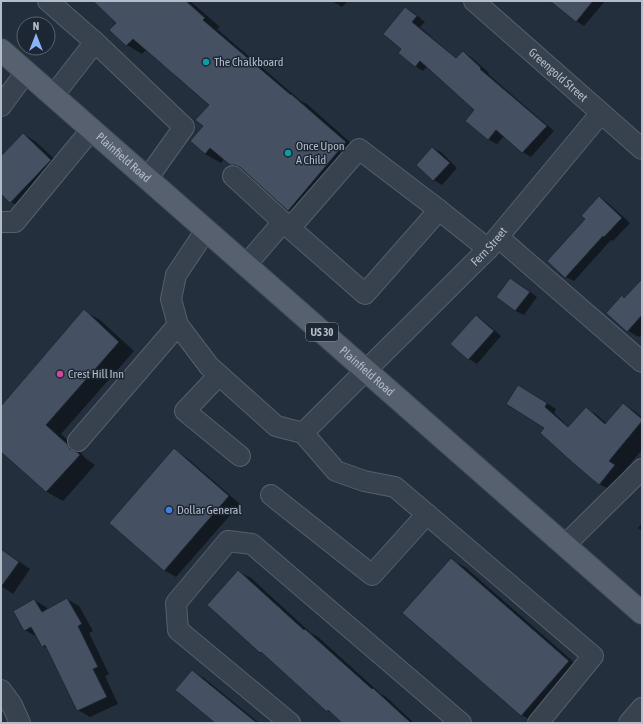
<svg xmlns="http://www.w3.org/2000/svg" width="643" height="724" font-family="'Asap Condensed',sans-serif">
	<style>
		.shadow { fill: #0007 }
		.building { fill: #455162; stroke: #1f2835 }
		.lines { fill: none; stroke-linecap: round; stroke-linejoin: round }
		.minor-casing { stroke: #565f6c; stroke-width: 22 }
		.major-casing { stroke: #414a57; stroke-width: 24 }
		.minor { stroke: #38414e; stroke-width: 20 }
		.major { stroke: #56606e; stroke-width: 22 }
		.culture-dot { fill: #0f9aa8; stroke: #1d2633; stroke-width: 1.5 }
		.hotel-dot { fill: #d1479c; stroke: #1d2633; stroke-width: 1.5 }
		.shop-dot { fill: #3f7fe0; stroke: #1d2633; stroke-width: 1.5 }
		.labels { text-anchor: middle; stroke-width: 3; stroke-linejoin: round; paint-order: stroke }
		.shield { fill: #1d2633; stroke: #878f9c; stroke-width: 1 }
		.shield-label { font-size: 11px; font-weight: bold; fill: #b4bcc9 }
		.poi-label { font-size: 12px; fill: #b4bcc9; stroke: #1d2633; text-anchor: start }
		.street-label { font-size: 12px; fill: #b4bcc9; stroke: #1d2633 }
	</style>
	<rect width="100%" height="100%" fill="#242f3e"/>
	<g class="shadow">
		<polygon points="94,1 190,1 220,27 217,29 301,101 307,104 361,152 304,219 288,210 248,173 246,173 230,164 224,159 221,163 205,154 205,126 211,105 146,50 142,54 127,45 118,23"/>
		<polygon points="332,1 348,1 342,7"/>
		<polygon points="552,1 605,1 584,26 576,21"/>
		<polygon points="405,8 413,12 425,22 420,27 457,59 463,52 471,57 489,73 488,74 554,131 531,157 523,152 504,136 497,144 489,140 467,121 475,110 427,66 423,71 415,66 403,48"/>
		<polygon points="23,134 35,141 63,167 23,209 11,202 1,193 1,157"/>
		<polygon points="433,148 441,152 457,168 442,185 434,180"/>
		<polygon points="599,197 607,202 630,223 613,241 611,240 574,281 566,277 586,219"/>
		<polygon points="510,279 518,283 537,297 524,315 516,311 497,297"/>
		<polygon points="642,280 642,334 639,337 628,331"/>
		<polygon points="84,311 100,320 134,351 61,434 82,454 85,458 95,465 63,501 47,492 1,451 1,408"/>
		<polygon points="476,317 484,321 501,336 477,364 469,359 452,344"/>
		<polygon points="528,391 556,409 554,413 569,427 586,408 596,414 607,424 623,404 633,410 642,417 642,452 641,451 609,489 599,484 546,428"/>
		<polygon points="174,450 186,457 240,504 176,577 164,570"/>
		<polygon points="642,523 642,531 638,528"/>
		<polygon points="1,549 30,569 13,594 1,586"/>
		<polygon points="451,559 466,568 584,671 535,723 522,715 404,613"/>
		<polygon points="239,572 251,578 311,633 318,637 381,694 385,696 414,723 344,723 336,716 328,711 265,655 260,652"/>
		<polygon points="67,599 79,606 93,631 89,633 109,674 105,676 118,704 90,717 78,710 48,649 43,646 37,637 25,630 34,600 46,607 48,610"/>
		<polygon points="192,671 204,678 259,723 216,723"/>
	</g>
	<g class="building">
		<polygon points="93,1 186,1 205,18 203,20 291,95 291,94 346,142 288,211 240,167 235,165 230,165 210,148 205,154 190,141 203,126 195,120 209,105 133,39 126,46 109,30 116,23"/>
		<polygon points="550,1 593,1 576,22"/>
		<polygon points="405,7 417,16 412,22 456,58 463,51 481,68 480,69 547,126 522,153 496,130 488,140 465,121 474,110 420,61 415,67 398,53 401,49 383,34"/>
		<polygon points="23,133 51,160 10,203 1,194 1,156"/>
		<polygon points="432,147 450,163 433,181 416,165"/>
		<polygon points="599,196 622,218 604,237 603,236 565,278 547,261 585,219 581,216"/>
		<polygon points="510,278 530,292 515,311 496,297"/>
		<polygon points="642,279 642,315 627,332 606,313 622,295 624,298"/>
		<polygon points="84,309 119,342 46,425 67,444 70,449 77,452 80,455 46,492 1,452 1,406"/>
		<polygon points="476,315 494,331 468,360 450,344"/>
		<polygon points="518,385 547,403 545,407 568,427 586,407 605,424 623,403 642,419 642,421 609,461 615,465 599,485 573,463 540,433 544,428 506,404"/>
		<polygon points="174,448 229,496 164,571 109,523"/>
		<polygon points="1,549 19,562 1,587"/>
		<polygon points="451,558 569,661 521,716 402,613"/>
		<polygon points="238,570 304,630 305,629 372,689 373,688 411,723 342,723 328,710 327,712 261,652 260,653 207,605"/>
		<polygon points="67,598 82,624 78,626 98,667 93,669 107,697 77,711 45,645 42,647 31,627 24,631 13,611 34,599 42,612"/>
		<polygon points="192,670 257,723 215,723 175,690"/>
	</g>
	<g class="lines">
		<defs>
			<g id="minor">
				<polyline points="48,1 95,42"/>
				<path id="s1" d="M474 1 642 149"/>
				<polyline points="53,96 95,42 184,127 147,179"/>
				<polyline points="1,106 26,72"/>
				<polyline points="233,176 283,222"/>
				<polyline points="1,222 15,222 91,130"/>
				<polyline points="290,228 359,149 439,210"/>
				<polyline points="206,230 176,275 171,299 178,325 209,366 276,426 303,433"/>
				<polyline points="498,237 642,362"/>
				<polyline points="246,265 283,222 365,294 439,210 488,249"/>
				<polyline points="219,375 185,411 240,456"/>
				<polyline points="78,441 178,325"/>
				<polyline points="271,495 372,575 427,514"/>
				<polyline points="565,545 642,469"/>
				<polyline points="1,690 12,705 20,723"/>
				<polyline points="290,723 178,630 176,603 228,541 252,544 461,723"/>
				<path id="s2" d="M538 723 593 656 395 487 364 481 336 471 303 433 488 249 601 113"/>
				<polyline points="629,723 642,708"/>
			</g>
			<g id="major">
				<path id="s3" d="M1 50 642 613"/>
			</g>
		</defs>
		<use href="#minor" class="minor-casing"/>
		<use href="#major" class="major-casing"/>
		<use href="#minor" class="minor"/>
		<use href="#major" class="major"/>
	</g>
	<g class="culture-dot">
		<circle cx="206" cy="62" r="4"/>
		<circle cx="288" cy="153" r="4"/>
	</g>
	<circle class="hotel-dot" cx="60" cy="374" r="4"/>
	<circle class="shop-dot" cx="169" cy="510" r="4"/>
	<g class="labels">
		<rect class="shield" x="306" y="323" width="32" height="18" rx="3"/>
		<g class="shield-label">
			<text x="322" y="336">US 30</text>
		</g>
		<g class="poi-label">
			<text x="214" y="66">The Chalkboard</text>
			<text x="296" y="150">Once Upon<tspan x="296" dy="14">A Child</tspan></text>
			<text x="68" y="378">Crest Hill Inn</text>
			<text x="177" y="514">Dollar General</text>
		</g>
		<g class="street-label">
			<text dy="4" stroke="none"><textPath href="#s1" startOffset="112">Greengold Street</textPath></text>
			<text dy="4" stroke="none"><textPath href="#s3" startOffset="163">Plainfield Road</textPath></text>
			<text dy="4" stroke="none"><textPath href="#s2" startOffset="722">Fern Street</textPath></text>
			<text dy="4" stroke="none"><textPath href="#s3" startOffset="487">Plainfield Road</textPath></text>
		</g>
	</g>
	<rect width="643" height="724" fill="none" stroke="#b4bcc9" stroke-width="4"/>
	<g transform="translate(36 36)"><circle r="19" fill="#1d2633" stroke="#59626f"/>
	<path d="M0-3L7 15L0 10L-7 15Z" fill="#8ab4f8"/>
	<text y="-6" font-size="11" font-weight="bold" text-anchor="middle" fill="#b4bcc9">N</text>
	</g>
</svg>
